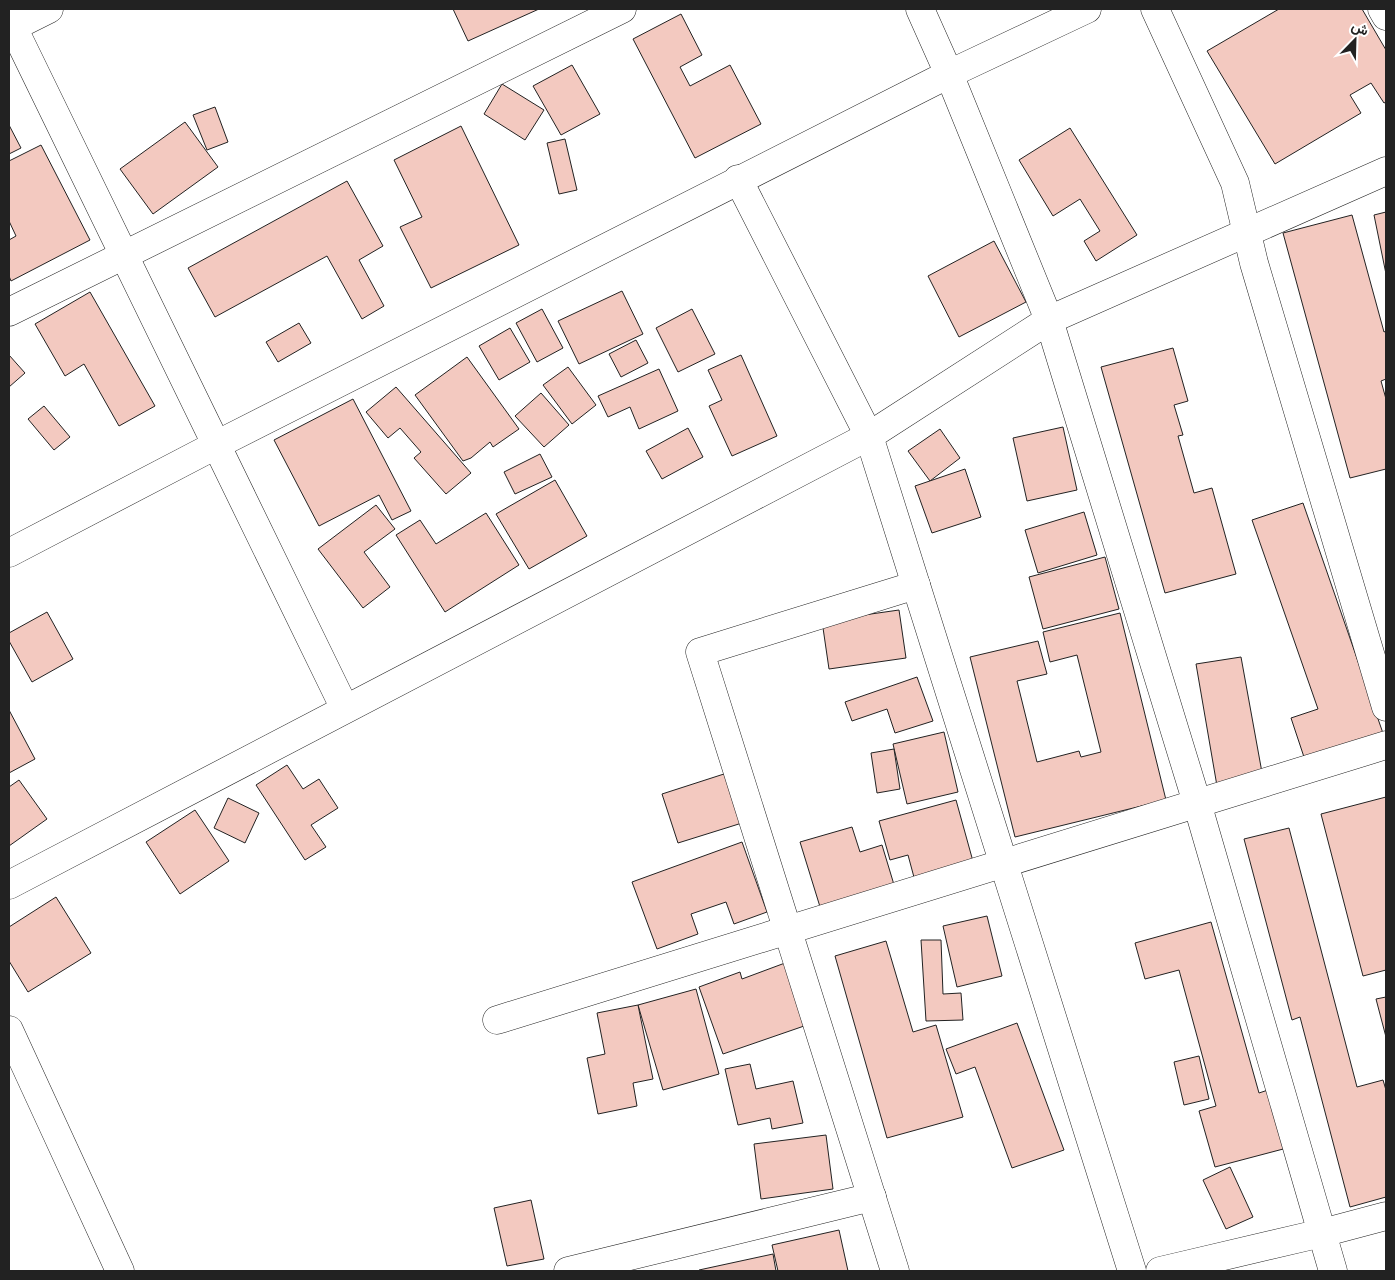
<svg xmlns="http://www.w3.org/2000/svg" width="1395" height="1280" font-family="'DM Sans',Vazirmatn,sans-serif">
	<style>
		.building { fill: #f3c9c0; stroke: #222 }
		.lines { fill: none; stroke-linecap: round; stroke-linejoin: round }
		.minor-casing { stroke: #222; stroke-width: 29 }
		.minor { stroke: #fff; stroke-width: 28 }
	</style>
	<rect width="100%" height="100%" fill="#fff"/>
	<g class="building">
		<polygon points="453,9 539,9 468,41"/>
		<polygon points="1279,9 1362,9 1386,50 1386,102 1384,103 1371,83 1350,95 1361,113 1275,164 1207,51"/>
		<polygon points="681,14 702,55 680,67 690,86 730,65 761,124 695,158 633,39"/>
		<polygon points="572,65 600,114 561,135 533,86"/>
		<polygon points="502,84 544,110 525,140 484,114"/>
		<polygon points="215,107 228,142 207,150 193,115"/>
		<polygon points="185,122 218,167 153,214 120,169"/>
		<polygon points="9,125 21,148 9,154"/>
		<polygon points="461,126 519,245 431,288 400,227 422,217 394,160"/>
		<polygon points="1070,128 1137,235 1096,261 1084,241 1100,231 1080,199 1053,216 1019,160"/>
		<polygon points="565,139 577,190 559,194 547,143"/>
		<polygon points="41,145 90,240 11,281 9,276 9,240 16,236 9,221 9,161"/>
		<polygon points="347,181 383,246 359,260 384,306 362,319 327,256 215,317 188,268"/>
		<polygon points="1386,212 1386,274 1374,215"/>
		<polygon points="1352,215 1384,332 1386,331 1386,379 1381,381 1386,399 1386,469 1350,478 1283,233"/>
		<polygon points="994,241 1026,302 959,337 928,276"/>
		<polygon points="622,291 643,334 579,364 558,321"/>
		<polygon points="90,292 155,406 119,426 84,364 65,376 35,324"/>
		<polygon points="542,309 563,348 537,362 516,323"/>
		<polygon points="692,309 715,354 678,372 656,328"/>
		<polygon points="299,323 311,343 278,362 266,342"/>
		<polygon points="510,328 530,362 499,380 479,346"/>
		<polygon points="636,340 648,363 621,377 609,354"/>
		<polygon points="1173,348 1188,401 1174,405 1183,435 1178,436 1194,493 1212,488 1236,574 1165,593 1101,367"/>
		<polygon points="9,355 25,373 9,387"/>
		<polygon points="741,355 777,436 732,456 709,406 722,400 708,370"/>
		<polygon points="467,357 519,429 493,447 490,442 471,458 463,461 415,395"/>
		<polygon points="568,367 596,405 572,424 543,385"/>
		<polygon points="659,369 678,411 639,429 630,407 608,417 598,396"/>
		<polygon points="396,387 471,473 446,494 414,458 421,452 400,428 388,438 366,412"/>
		<polygon points="541,393 569,425 544,447 515,416"/>
		<polygon points="353,399 411,511 392,520 379,495 319,526 274,440"/>
		<polygon points="44,406 70,437 54,450 28,419"/>
		<polygon points="1063,427 1077,490 1027,501 1013,438"/>
		<polygon points="688,428 703,457 662,479 646,451"/>
		<polygon points="940,429 960,458 930,481 908,451"/>
		<polygon points="540,454 552,477 515,494 504,472"/>
		<polygon points="965,469 981,517 932,533 915,486"/>
		<polygon points="555,480 587,536 529,569 496,514"/>
		<polygon points="1303,503 1385,739 1307,766 1291,718 1318,709 1252,520"/>
		<polygon points="376,505 395,529 364,552 390,587 363,608 318,549"/>
		<polygon points="1084,512 1097,555 1038,573 1025,530"/>
		<polygon points="486,513 519,565 445,612 396,535 420,520 436,544"/>
		<polygon points="1105,557 1119,609 1043,629 1029,577"/>
		<polygon points="899,610 906,658 829,669 822,621"/>
		<polygon points="47,612 73,659 32,682 9,641 9,633"/>
		<polygon points="1120,613 1166,800 1015,837 970,657 1038,641 1047,674 1017,681 1037,762 1079,751 1081,757 1101,752 1077,655 1050,662 1043,632"/>
		<polygon points="1241,657 1263,778 1217,786 1196,664"/>
		<polygon points="917,677 933,721 895,733 887,709 852,721 845,702"/>
		<polygon points="9,710 35,759 9,773"/>
		<polygon points="944,732 958,792 907,804 893,744"/>
		<polygon points="894,749 900,789 877,793 871,753"/>
		<polygon points="287,765 303,789 319,779 338,808 311,825 326,847 305,860 256,785"/>
		<polygon points="727,773 742,823 678,843 662,794"/>
		<polygon points="19,780 47,819 9,846 9,787"/>
		<polygon points="1386,797 1386,970 1363,976 1321,814"/>
		<polygon points="228,798 259,813 245,843 214,828"/>
		<polygon points="956,800 974,865 915,881 908,855 890,860 879,821"/>
		<polygon points="195,810 229,861 180,894 146,842"/>
		<polygon points="852,827 860,852 882,845 895,888 821,910 800,842"/>
		<polygon points="1289,828 1357,1087 1383,1080 1386,1090 1386,1197 1350,1207 1300,1017 1292,1020 1244,839"/>
		<polygon points="742,842 767,912 734,924 726,902 691,914 698,934 657,949 632,882"/>
		<polygon points="56,897 91,953 28,992 9,961 9,927"/>
		<polygon points="987,916 1002,976 957,987 943,926"/>
		<polygon points="1211,922 1259,1093 1271,1089 1287,1148 1215,1167 1199,1111 1216,1106 1179,970 1145,979 1135,943"/>
		<polygon points="921,940 941,940 943,994 961,993 963,1020 926,1021"/>
		<polygon points="886,941 913,1032 936,1025 963,1117 887,1138 835,956"/>
		<polygon points="785,963 807,1025 723,1054 699,987 740,972 742,979"/>
		<polygon points="696,989 719,1074 663,1090 638,1005"/>
		<polygon points="1386,997 1386,1037 1376,999"/>
		<polygon points="638,1005 653,1079 633,1083 637,1106 598,1114 587,1058 605,1054 597,1013"/>
		<polygon points="1017,1023 1064,1150 1012,1168 975,1067 956,1074 946,1049"/>
		<polygon points="1199,1056 1209,1099 1184,1105 1174,1062"/>
		<polygon points="750,1064 756,1089 793,1081 803,1123 772,1129 770,1118 738,1125 725,1069"/>
		<polygon points="826,1135 833,1189 761,1199 754,1144"/>
		<polygon points="1230,1167 1253,1217 1226,1229 1203,1180"/>
		<polygon points="531,1200 544,1259 507,1266 494,1208"/>
		<polygon points="839,1230 848,1271 778,1271 772,1245"/>
		<polygon points="773,1254 776,1271 699,1271 699,1270"/>
	</g>
	<g class="lines">
		<defs>
			<g id="minor">
				<polyline points="1087,9 949,74 1049,320 1197,803 1333,1271"/>
				<polyline points="1155,9 1235,183 1254,263 1386,707"/>
				<polyline points="1382,9 1386,16"/>
				<polyline points="9,19 345,709"/>
				<polyline points="9,29 49,9"/>
				<polyline points="738,179 869,436 1132,1271"/>
				<polyline points="9,312 622,9"/>
				<polyline points="9,553 216,445 949,74 920,9"/>
				<polyline points="9,885 869,436 1049,320 1386,171"/>
				<polyline points="497,1020 1386,745"/>
				<polyline points="9,1030 120,1271"/>
				<polyline points="568,1271 872,1197"/>
				<polyline points="895,1271 700,652 916,585"/>
				<polyline points="1160,1271 1322,1233 1386,1216"/>
			</g>
		</defs>
		<use href="#minor" class="minor-casing"/>
		<use href="#minor" class="minor"/>
	</g>
	<rect width="1395" height="1280" fill="none" stroke="#222222" stroke-width="20"/>
	<g transform="translate(1355 40) rotate(23)" stroke="#ffffff" stroke-width="4" paint-order="stroke">
	<path d="M0-4L9 19L0 12L-9 19Z" fill="#222222"/>
	<text y="-8" font-size="14" font-weight="bold" text-anchor="middle" fill="#222222">ش</text>
	</g>
</svg>
